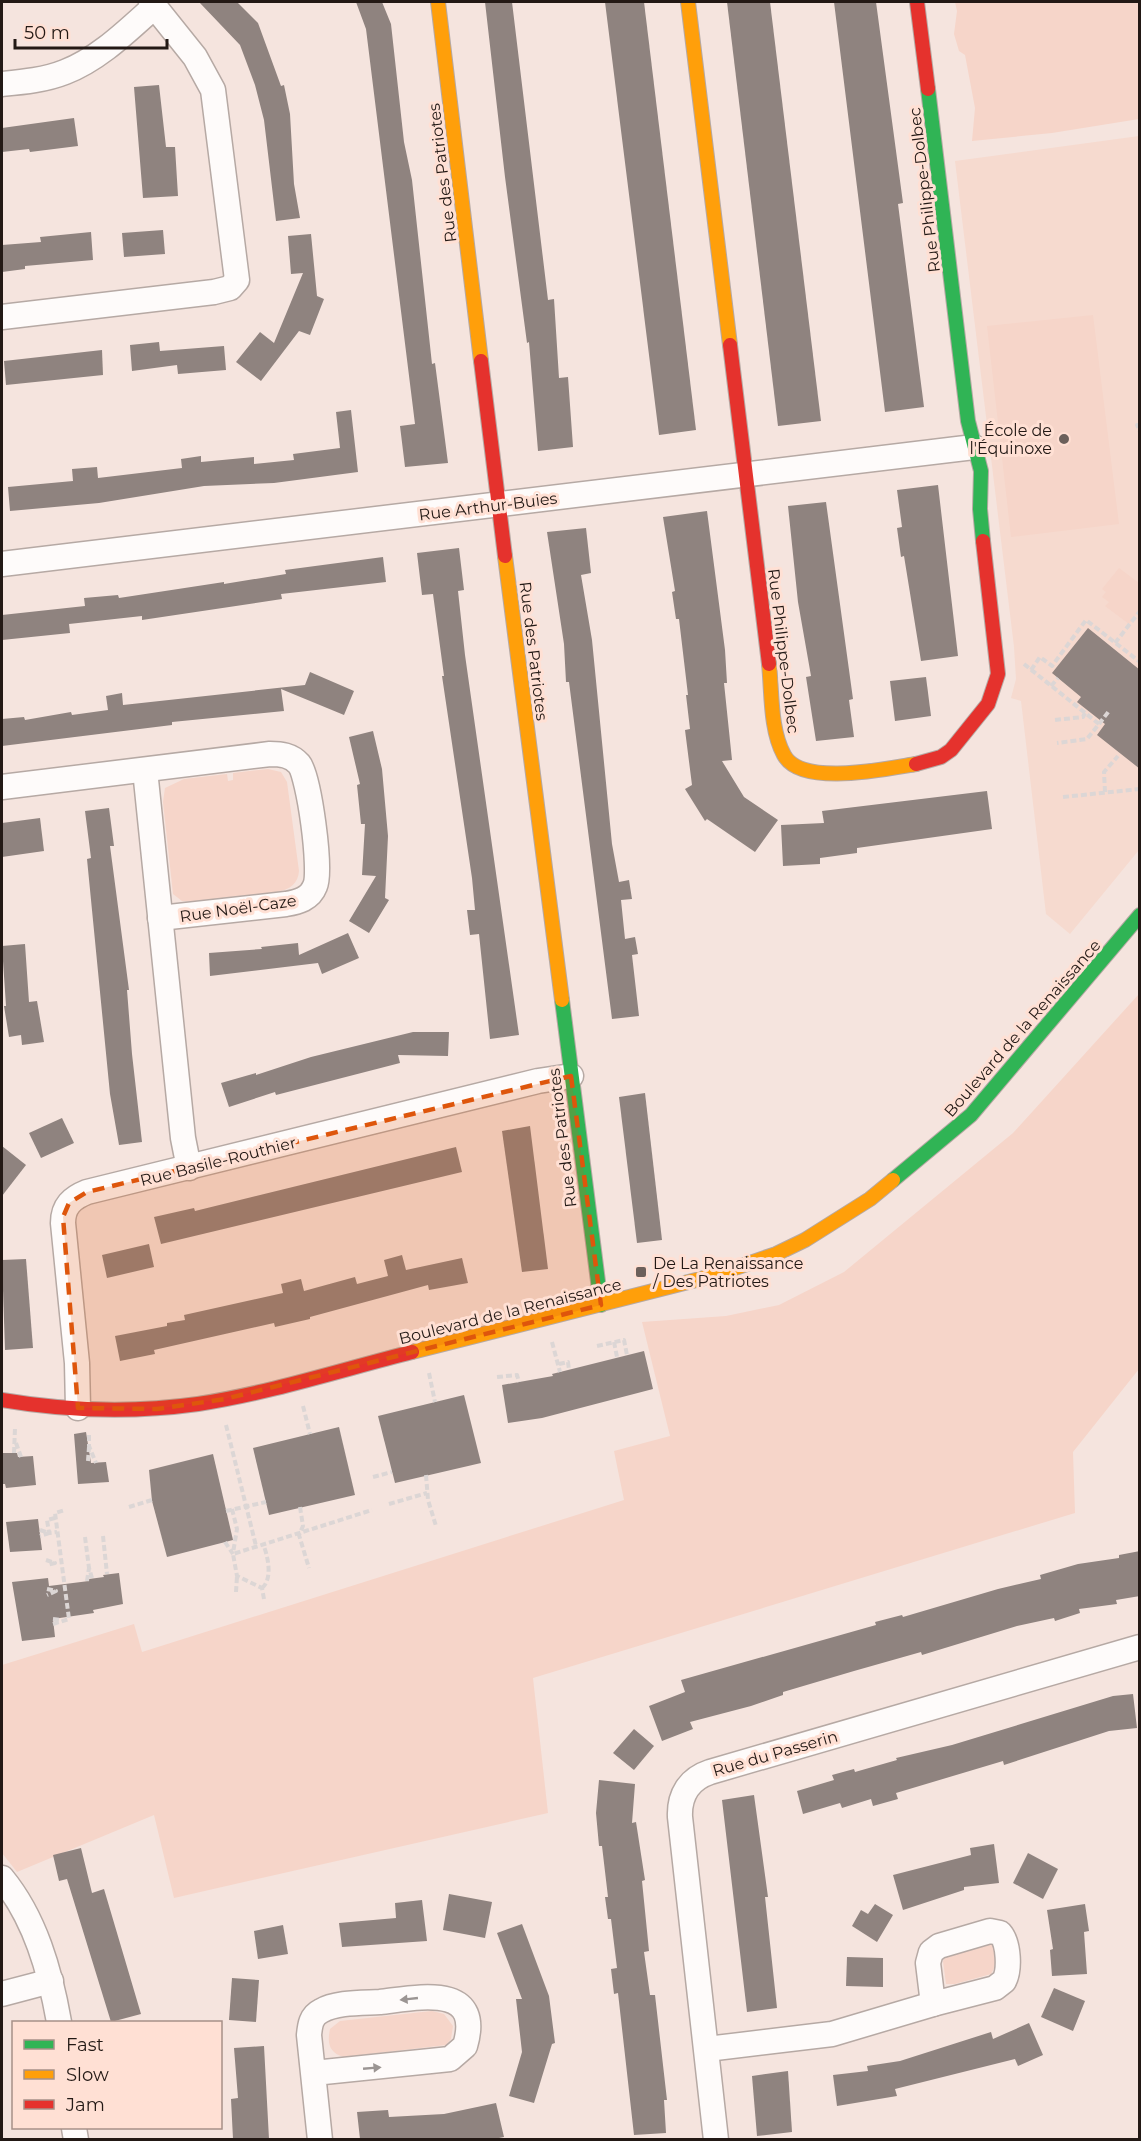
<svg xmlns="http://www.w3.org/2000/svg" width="1141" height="2141" font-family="Montserrat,sans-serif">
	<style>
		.built { fill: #f6dacf }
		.green { fill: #f6d5c9 }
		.building { fill: #8f837f }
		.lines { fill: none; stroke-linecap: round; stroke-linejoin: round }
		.street-casing { stroke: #b6a9a4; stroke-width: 27 }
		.fast-casing { stroke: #b6a9a4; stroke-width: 16 }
		.slow-casing { stroke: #b6a9a4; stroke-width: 16 }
		.jam-casing { stroke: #b6a9a4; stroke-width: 16 }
		.path { stroke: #dcd6d5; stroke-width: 4; stroke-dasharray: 6 3; stroke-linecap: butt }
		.street { stroke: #fefbfa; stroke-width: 24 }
		.fast { stroke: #30b455; stroke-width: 14 }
		.slow { stroke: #ff9f0a; stroke-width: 14 }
		.jam { stroke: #e5322d; stroke-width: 14 }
		.oneway { fill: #9b9593 }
		.marked { fill: #de560c; fill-opacity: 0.2; stroke: #de560c; stroke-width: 4.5; stroke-dasharray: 12 8; stroke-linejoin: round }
		.poi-dot { fill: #6c605b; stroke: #ffe0d4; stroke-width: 2 }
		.labels { text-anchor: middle; stroke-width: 6; stroke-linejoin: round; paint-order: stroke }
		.street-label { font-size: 16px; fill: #231915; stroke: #ffe0d4 }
		.poi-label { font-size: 16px; fill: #231915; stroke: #ffe0d4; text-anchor: end }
	</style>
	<rect width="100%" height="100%" fill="#f5e4de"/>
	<polygon class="built" points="1139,136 1139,850 1070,934 1046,914 1021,701 1011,698 1016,679 1014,647 955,161"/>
	<g class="green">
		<polygon points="955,2 1139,2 1139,119 1052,133 972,141 975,108 965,55 959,51 954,34 957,11"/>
		<polygon points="1093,315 1119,524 1011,537 987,326"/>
		<polygon points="1119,568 1139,583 1139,611 1129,624 1105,606 1109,602 1102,597 1106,592 1102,589"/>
		<path d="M268 769 281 772 287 782 299 871C298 884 290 889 278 892L193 902 182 901 173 894 163 802 165 788 184 779 227 774 228 781 233 780V773Z"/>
		<polygon points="1139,994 1139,1369 1073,1452 1075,1513 533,1678 548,1813 174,1898 154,1815 17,1872 2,1853 2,1665 134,1624 142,1652 624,1500 614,1451 670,1436 642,1322 726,1316 779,1305 844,1272 1013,1133"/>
		<path d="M986 1943H992C998 1954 997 1964 991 1974L955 1984H946L943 1961 947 1954Z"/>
		<path d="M432 2011 444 2014 453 2026 451 2039 446 2045 344 2057C329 2053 327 2043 330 2029L340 2021Z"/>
	</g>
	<g class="building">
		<polygon points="199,2 237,2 258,23 281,86 284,85 290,114 294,184 300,218 276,221 264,120 255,85 240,45"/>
		<polygon points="356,2 382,2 391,24 404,142 412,180 432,364 435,363 448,463 405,467 400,426 415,424 366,29"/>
		<polygon points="485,2 512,2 548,300 554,299 559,378 568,377 573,447 538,451 529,342 527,343 505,177"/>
		<polygon points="605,2 644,2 696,430 659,435"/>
		<polygon points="727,2 770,2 821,421 778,426"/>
		<polygon points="834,2 876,2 903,203 898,204 924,407 885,412"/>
		<polygon points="159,85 166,147 175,147 178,196 143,198 134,87"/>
		<polygon points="74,118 78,146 30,152 29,149 2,152 2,128"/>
		<polygon points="163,230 165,254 124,257 122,233"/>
		<polygon points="91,232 93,260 25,266 25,269 2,272 2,245 41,242 40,237"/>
		<polygon points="311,234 317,296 324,299 310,335 299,331 261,381 236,362 260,332 274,343 303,273 291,274 288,236"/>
		<polygon points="159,342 160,351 224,346 226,370 178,374 177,365 132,371 130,345"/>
		<polygon points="102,350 103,375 6,385 4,361"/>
		<polygon points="351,410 358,472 274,483 204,486 99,503 10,511 8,487 73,481 72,469 97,467 98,478 182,468 181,459 201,456 201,462 254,457 254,464 294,460 293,454 340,448 336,412"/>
		<polygon points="938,485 958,656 921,661 904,556 901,557 897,528 902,527 897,490"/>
		<polygon points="826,502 853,699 849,700 854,737 816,741 806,677 811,676 798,602 788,506"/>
		<polygon points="707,511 725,650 727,683 724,683 732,760 722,761 744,797 778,820 755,852 707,819 705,821 685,789 692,785 685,730 690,729 686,695 688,695 679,619 676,619 672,592 675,591 663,517"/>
		<polygon points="586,528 591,573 581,575 592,640 612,844 619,882 629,880 632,899 621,900 625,939 635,937 638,954 632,955 639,1016 612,1019 569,682 566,682 564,644 547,532"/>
		<polygon points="459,548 464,590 458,591 465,655 519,1035 490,1039 479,934 470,935 467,910 475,910 472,878 442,676 444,676 433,594 422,595 417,553"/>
		<polygon points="383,557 386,582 281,594 282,599 142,620 142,616 69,624 70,633 2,640 2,615 85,606 84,598 118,595 119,598 224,582 224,584 286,574 285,570"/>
		<polygon points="1088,628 1140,670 1140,769 1097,735 1105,724 1077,702 1081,697 1052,673"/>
		<polygon points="310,672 354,691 344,715 281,689 284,711 172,722 172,725 2,746 2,719 24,717 25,720 71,712 72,715 108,710 106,696 122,693 123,705 305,685"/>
		<polygon points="926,677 931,716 895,721 890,681"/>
		<polygon points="373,731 382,769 388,836 385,898 389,900 369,933 349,921 376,876 362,875 365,824 361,824 357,785 360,784 349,737"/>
		<polygon points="987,791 992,829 857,848 857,853 820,858 820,864 783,866 781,825 824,823 822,811"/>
		<polygon points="109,808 114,846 110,846 129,990 127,990 132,1054 142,1142 119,1145 110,1094 87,859 91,858 85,811"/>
		<polygon points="40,818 44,851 2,857 2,823"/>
		<polygon points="348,933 359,958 322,974 318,963 210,976 209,953 262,949 261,947 298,943 299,955"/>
		<polygon points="25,944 29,1002 37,1001 44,1042 22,1045 21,1035 9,1037 4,1006 6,1006 2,946"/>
		<polygon points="413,1032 449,1032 448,1056 398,1055 400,1063 276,1095 275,1092 229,1107 221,1083 256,1073 256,1075 311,1057"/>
		<polygon points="645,1093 662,1240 637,1243 619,1097"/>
		<polygon points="62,1118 74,1143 41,1158 29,1133"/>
		<polygon points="530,1126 548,1269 522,1272 502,1131"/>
		<polygon points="2,1146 26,1165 2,1196"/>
		<polygon points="456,1147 462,1172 161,1244 154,1217 194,1208 195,1211"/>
		<polygon points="149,1244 154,1267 107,1278 102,1255"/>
		<polygon points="402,1255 406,1270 462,1258 468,1283 429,1290 428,1285 310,1317 310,1319 275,1327 274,1323 154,1350 155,1354 120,1361 115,1336 167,1326 167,1323 185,1320 184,1315 283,1293 281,1284 301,1279 304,1291 355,1277 357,1284 388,1276 384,1260"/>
		<polygon points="26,1259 33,1348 5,1350 2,1260"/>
		<polygon points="644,1351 653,1389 542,1418 508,1423 502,1385 553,1376 552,1374"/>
		<polygon points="464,1395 481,1463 395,1483 378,1416"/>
		<polygon points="339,1427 355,1495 269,1515 253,1448"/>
		<polygon points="86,1432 91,1463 106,1462 109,1482 78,1484 74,1434"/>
		<polygon points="2,1453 17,1453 18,1457 33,1456 36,1485 6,1488 5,1484 2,1484"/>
		<polygon points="213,1454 233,1540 167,1557 152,1501 149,1470"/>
		<polygon points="38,1519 42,1550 10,1552 6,1522"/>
		<polygon points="1140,1551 1140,1596 1116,1600 1117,1604 1079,1609 1080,1613 1055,1621 1054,1618 1017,1626 922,1655 921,1652 854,1671 783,1692 783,1695 751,1706 690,1722 693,1729 662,1741 649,1706 685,1692 681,1680 876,1625 875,1622 902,1615 903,1617 998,1589 1041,1579 1040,1575 1078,1564 1119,1558 1119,1555"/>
		<polygon points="119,1573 123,1604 93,1610 94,1613 53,1619 55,1637 22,1641 12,1582 48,1578 49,1586 89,1581 89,1579 104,1577 103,1575"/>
		<polygon points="1133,1694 1137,1728 1109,1731 1004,1765 1003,1761 896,1793 898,1799 873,1806 871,1799 842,1808 840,1803 803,1814 797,1791 834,1780 832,1775 854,1769 855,1772 897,1760 896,1758 952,1745 1113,1696"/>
		<polygon points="634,1729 654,1746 634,1770 613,1753"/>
		<polygon points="599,1780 635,1784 632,1823 636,1822 645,1880 642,1881 649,1951 644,1952 650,1995 655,1995 667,2100 664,2100 666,2133 634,2135 618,1993 614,1994 611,1969 617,1968 611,1919 608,1919 605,1897 608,1897 602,1846 599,1846 596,1813"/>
		<polygon points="754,1795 768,1897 765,1897 777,2008 747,2012 722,1800"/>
		<polygon points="994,1844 999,1883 964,1887 964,1890 903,1910 893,1875 971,1855 970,1848"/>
		<polygon points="81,1848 92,1893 104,1889 141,2014 111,2022 67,1879 59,1881 53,1855"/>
		<polygon points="1028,1853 1058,1869 1043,1899 1013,1883"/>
		<polygon points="449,1894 492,1902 485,1938 443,1930"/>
		<polygon points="422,1900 427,1941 342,1947 339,1923 396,1918 395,1903"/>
		<polygon points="875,1904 893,1915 877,1942 852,1926 861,1910 868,1914"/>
		<polygon points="1085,1904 1089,1931 1084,1932 1087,1974 1052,1976 1050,1950 1053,1949 1047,1910"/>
		<polygon points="522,1924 549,1996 555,2043 552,2044 534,2103 509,2096 522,2052 516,1999 522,1999 497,1933"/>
		<polygon points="283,1925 288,1954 258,1959 254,1931"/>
		<polygon points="847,1957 883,1958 883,1987 846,1986"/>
		<polygon points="232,1978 259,1980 256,2022 229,2020"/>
		<polygon points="1054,1988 1085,2001 1073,2031 1041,2017"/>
		<polygon points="1029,2023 1043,2055 1018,2066 1015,2059 895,2089 897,2096 837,2106 833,2075 868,2071 867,2066 900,2061 991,2032 993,2039"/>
		<polygon points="264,2046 269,2139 233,2139 231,2099 238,2098 234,2048"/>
		<polygon points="788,2071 792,2132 757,2136 752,2076"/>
		<polygon points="496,2103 504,2137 494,2139 360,2139 357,2112 388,2110 389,2117 444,2114"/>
	</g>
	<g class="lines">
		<defs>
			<g id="street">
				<path d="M2 84C23 82 45 80 65 72 99 59 128 30 155 6"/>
				<polyline points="2,317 214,292 230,288 237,280 213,90 195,57 151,2"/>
				<polyline points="2,564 974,447"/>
				<polyline points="145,770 183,1138 189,1168"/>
				<path d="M2 787 270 754C281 754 291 755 299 764 309 776 322 871 315 886 310 899 298 902 286 904L160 918"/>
				<path d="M78 1408 77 1363 63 1223C63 1206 72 1198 87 1192L538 1081 571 1076"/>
				<path d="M2 1878C35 1918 50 1971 59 2022"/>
				<path d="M990 1931 1000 1933C1009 1943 1010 1970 1004 1981L995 1988 933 2004 928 1963 931 1952 939 1946Z"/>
				<polyline points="2,1994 51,1981"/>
				<polyline points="707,2049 832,2034 933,2004"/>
				<path d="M314 2073 450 2059 465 2046C484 1982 416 1998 380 2002 362 2003 336 2002 321 2011 311 2016 310 2025 309 2035L320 2140"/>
				<polyline points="74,2128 76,2140"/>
				<path d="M716 2140 680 1817C679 1795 689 1779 710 1772L1140 1647"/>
			</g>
			<g id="fast">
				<polyline points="928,89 968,421 981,471 980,509 983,541"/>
				<polyline points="562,1000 601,1305"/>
				<polyline points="893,1180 971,1115 1140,915"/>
			</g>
			<g id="slow">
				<polyline points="438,2 481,361"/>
				<polyline points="688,2 730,345"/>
				<polyline points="505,556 562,1000"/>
				<path d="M769 664C772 692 770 730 784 755 801 787 885 769 916 764"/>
				<polyline points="412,1352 712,1276 776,1254 805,1240 870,1199 893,1180"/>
			</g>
			<g id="jam">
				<polyline points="917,2 928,89"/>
				<polyline points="730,345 769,664"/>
				<polyline points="481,361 505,556"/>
				<polyline points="916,764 941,757 951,750 988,704 998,674 983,541"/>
				<path d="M2 1400C67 1411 133 1413 198 1404 270 1393 341 1370 412 1352"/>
			</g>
		</defs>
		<use href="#street" class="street-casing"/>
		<use href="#fast" class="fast-casing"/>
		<use href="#slow" class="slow-casing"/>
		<use href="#jam" class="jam-casing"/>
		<g class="path">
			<polyline points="1140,425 1137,425 1140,432"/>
			<polyline points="1115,643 1140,611"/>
			<polyline points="1024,664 1099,724 1087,739 1057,743"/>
			<polyline points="1031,670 1040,657 1052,666 1086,620 1140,662"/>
			<polyline points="1051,686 1058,678"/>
			<polyline points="1055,720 1083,717 1085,713"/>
			<polyline points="1099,724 1109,711"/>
			<polyline points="1105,792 1104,772 1118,756"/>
			<polyline points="1063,797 1140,789"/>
			<polyline points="552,1342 560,1372"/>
			<polyline points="614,1342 617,1357"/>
			<polyline points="597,1346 624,1340 627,1355"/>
			<polyline points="559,1364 568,1362 569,1370"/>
			<polyline points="429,1373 435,1402"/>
			<polyline points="497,1377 517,1375 519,1382"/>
			<polyline points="303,1406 310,1434"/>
			<polyline points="226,1425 256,1546"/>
			<polyline points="89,1435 89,1446 96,1463"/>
			<polyline points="16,1443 21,1457"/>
			<polyline points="14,1453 15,1428"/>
			<polyline points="88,1461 89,1447"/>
			<polyline points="426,1475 428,1500 436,1526"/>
			<polyline points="373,1477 392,1472"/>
			<polyline points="389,1504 427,1493"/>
			<polyline points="129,1507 152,1500"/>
			<polyline points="300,1507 303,1526 299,1535 309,1568"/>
			<polyline points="232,1509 237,1529 233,1553"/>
			<polyline points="226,1511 266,1502"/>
			<polyline points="55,1518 47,1520 49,1533 57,1532"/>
			<polyline points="40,1530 49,1533 40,1536"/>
			<polyline points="103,1536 107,1574"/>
			<polyline points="85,1537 89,1568"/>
			<polyline points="225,1542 233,1554"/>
			<polyline points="46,1560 55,1563 47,1565"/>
			<polyline points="87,1581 89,1568 92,1578"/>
			<path d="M262 1588C273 1579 268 1556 263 1544"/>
			<polyline points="47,1589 56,1591 47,1595"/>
			<polyline points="236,1592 237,1576"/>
			<polyline points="264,1599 262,1588 237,1576 233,1554 372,1510"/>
			<polyline points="53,1619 62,1620"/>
			<polyline points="53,1624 69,1619 55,1513 65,1510"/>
		</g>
		<use href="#street" class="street"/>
		<use href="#fast" class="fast"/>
		<use href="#slow" class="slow"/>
		<use href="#jam" class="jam"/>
	</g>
	<defs><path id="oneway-solid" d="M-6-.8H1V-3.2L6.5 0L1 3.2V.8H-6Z" transform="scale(1.5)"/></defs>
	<g class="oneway">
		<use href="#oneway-solid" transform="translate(409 1999) rotate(174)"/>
		<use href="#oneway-solid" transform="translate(372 2068) rotate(-5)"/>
	</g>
	<path class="marked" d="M571 1076 601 1305 225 1399 157 1409 78 1408 63 1217 69 1203 87 1192Z"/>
	<g class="poi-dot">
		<circle cx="1064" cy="439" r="6"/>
		<rect x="635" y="1266" width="12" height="12" rx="3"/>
	</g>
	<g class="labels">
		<g class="street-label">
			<text transform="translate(442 173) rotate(-97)" y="6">Rue des Patriotes</text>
			<text transform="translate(924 190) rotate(-97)" y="6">Rue Philippe-Dolbec</text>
			<text transform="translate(488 506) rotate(-7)" y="6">Rue Arthur-Buies</text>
			<text transform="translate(534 651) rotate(83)" y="6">Rue des Patriotes</text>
			<text transform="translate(784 651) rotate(83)" y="6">Rue Philippe-Dolbec</text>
			<text transform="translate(238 908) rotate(-8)" y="6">Rue Noël-Caze</text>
			<text transform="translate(1022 1028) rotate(-49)" y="6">Boulevard de la Renaissance</text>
			<text transform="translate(562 1138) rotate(-97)" y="6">Rue des Patriotes</text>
			<text transform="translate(218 1161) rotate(-14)" y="6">Rue Basile-Routhier</text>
			<text transform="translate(510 1311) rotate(-14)" y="6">Boulevard de la Renaissance</text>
			<text transform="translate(775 1753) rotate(-16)" y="6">Rue du Passerin</text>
		</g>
		<g class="poi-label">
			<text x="1052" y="436">École de<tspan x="1052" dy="18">l'Équinoxe</tspan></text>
			<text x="653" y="1269" text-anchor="start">De La Renaissance<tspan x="653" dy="18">/ Des Patriotes</tspan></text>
		</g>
	</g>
	<rect width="1141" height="2141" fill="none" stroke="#231915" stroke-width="6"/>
	<rect x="12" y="2021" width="210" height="108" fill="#ffe0d4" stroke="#a79088" stroke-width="1.5"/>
	<rect x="24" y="2040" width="30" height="9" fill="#30b455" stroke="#a79088" stroke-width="1.5"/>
	<text x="66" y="2051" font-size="18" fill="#231915">Fast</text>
	<rect x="24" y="2070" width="30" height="9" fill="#ff9f0a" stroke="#a79088" stroke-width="1.5"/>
	<text x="66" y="2081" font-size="18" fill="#231915">Slow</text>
	<rect x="24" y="2100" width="30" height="9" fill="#e5322d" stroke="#a79088" stroke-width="1.5"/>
	<text x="66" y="2111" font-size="18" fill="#231915">Jam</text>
	<path d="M15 39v9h152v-9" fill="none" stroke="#231915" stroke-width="3"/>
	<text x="24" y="39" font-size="18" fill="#231915" stroke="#ffe0d4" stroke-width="4.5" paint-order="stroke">50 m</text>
</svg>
